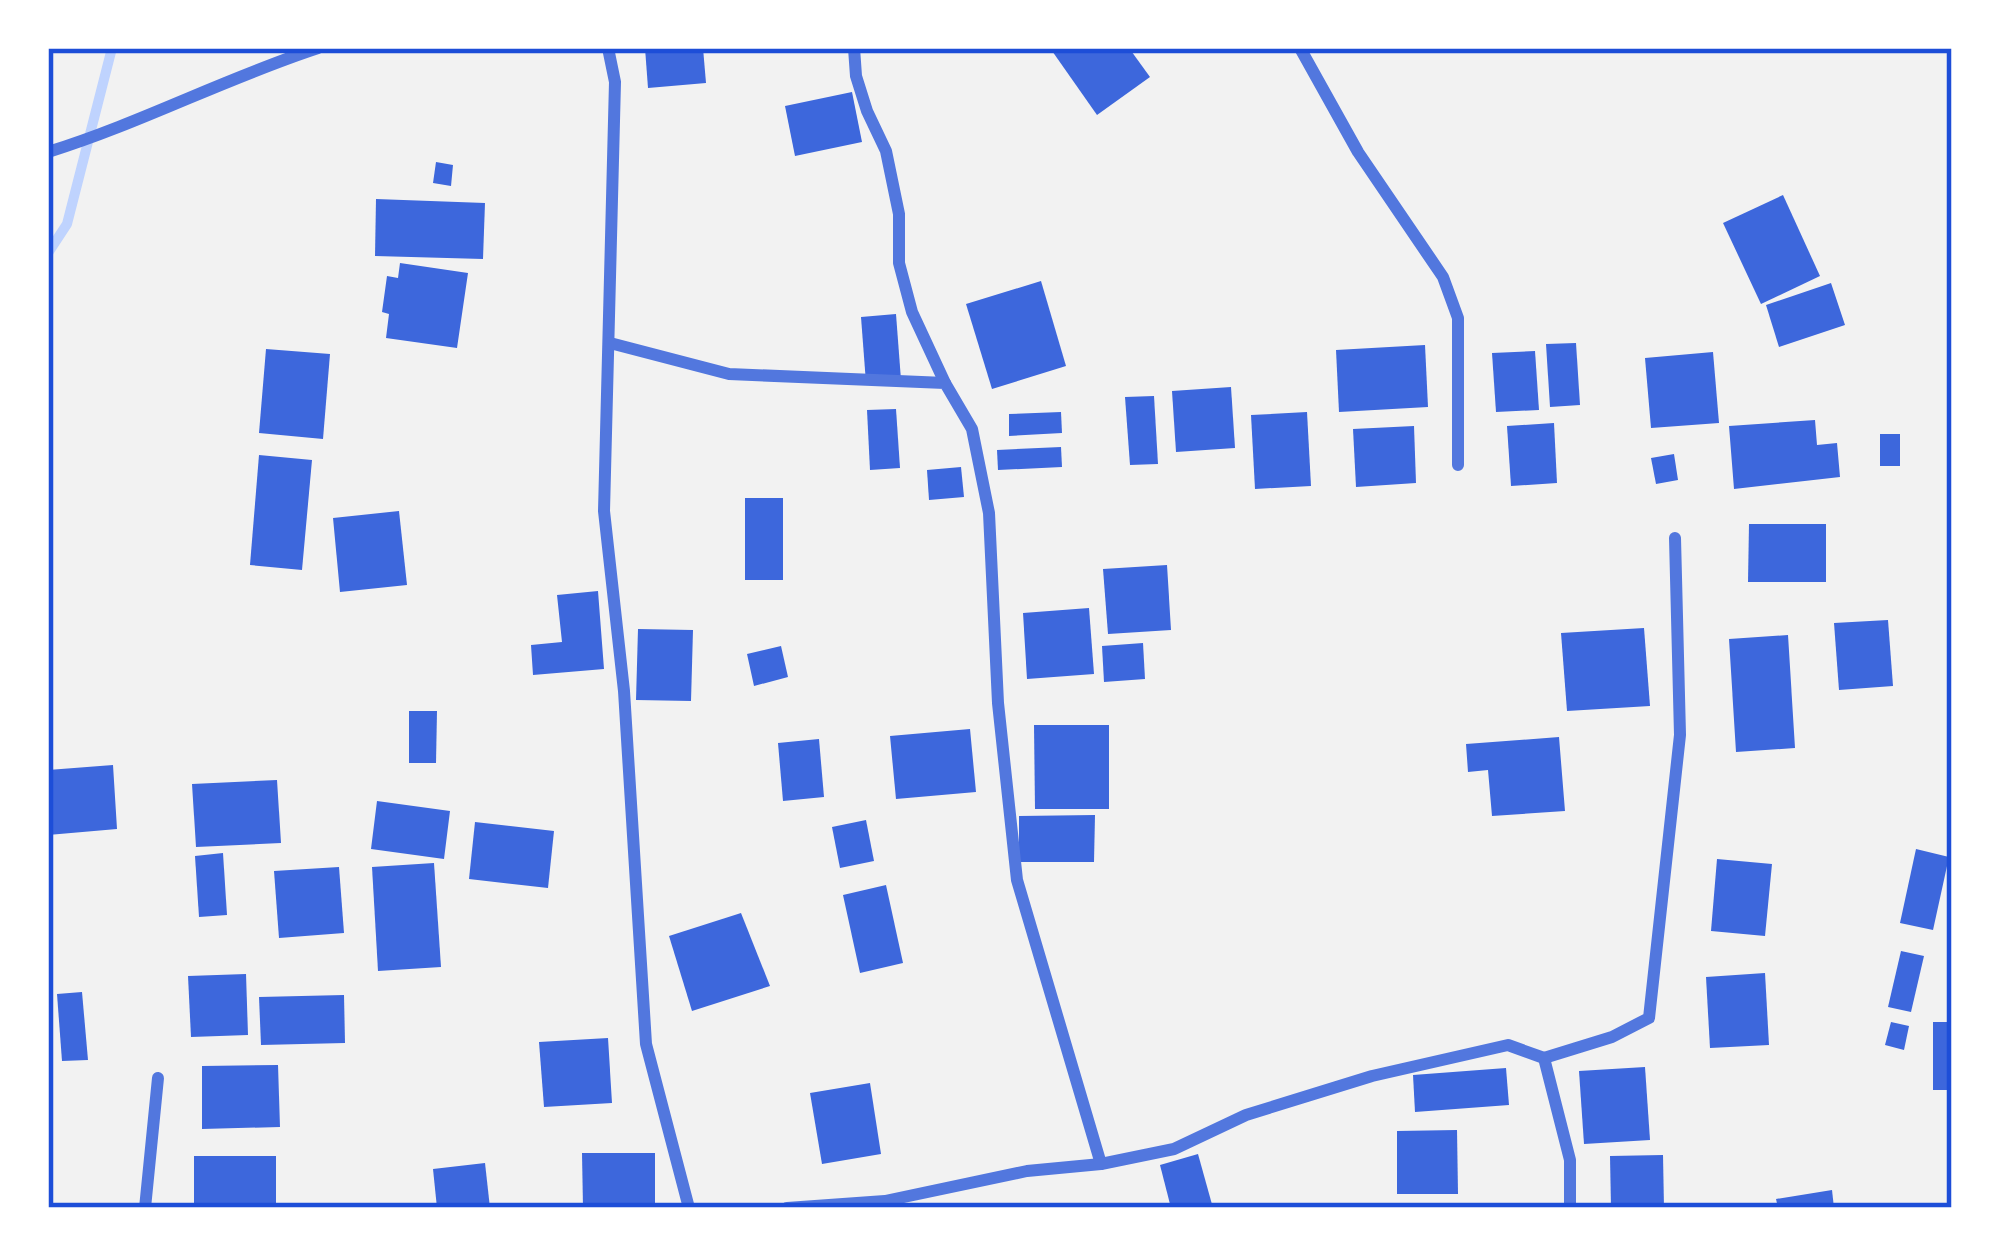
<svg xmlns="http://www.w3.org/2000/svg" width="2000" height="1256" font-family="Mulish,sans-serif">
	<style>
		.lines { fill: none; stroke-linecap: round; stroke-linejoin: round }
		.stream { stroke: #bfd3fe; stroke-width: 10 }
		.building { fill: #3d67dc }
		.minor { stroke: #5277de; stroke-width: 12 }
		.neatline { fill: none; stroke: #1d4ed8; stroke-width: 4.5 }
	</style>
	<rect width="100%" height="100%" fill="#f2f2f2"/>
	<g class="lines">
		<polyline class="stream" points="48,253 67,224 112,48"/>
	</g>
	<g class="building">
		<polygon points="645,48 703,48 706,83 648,88"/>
		<polygon points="1050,48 1129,48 1150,77 1097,115"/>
		<polygon points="852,92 862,142 795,156 785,106"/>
		<polygon points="436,162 453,165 451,186 433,183"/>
		<polygon points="1783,195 1820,276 1761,304 1723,223"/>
		<polygon points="376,199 485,203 483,259 375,256"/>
		<polygon points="400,263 468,273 457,348 386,338 389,314 382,312 387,276 398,278"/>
		<polygon points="1041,281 1066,366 992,389 966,304"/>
		<polygon points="1831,283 1845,325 1779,347 1766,305"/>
		<polygon points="896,314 901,380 866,383 861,317"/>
		<polygon points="1576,343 1580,405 1550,407 1546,344"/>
		<polygon points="1425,345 1428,407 1339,412 1336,350"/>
		<polygon points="266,349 330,354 323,439 259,433"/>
		<polygon points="1535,351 1539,410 1496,412 1492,353"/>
		<polygon points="1713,352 1719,423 1651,428 1645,358"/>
		<polygon points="1231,387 1235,448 1176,452 1172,391"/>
		<polygon points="1154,396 1158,464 1130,465 1125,397"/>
		<polygon points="896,409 900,468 870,470 867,410"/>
		<polygon points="1061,412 1062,433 1009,436 1009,414"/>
		<polygon points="1307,412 1311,486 1255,489 1251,415"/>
		<polygon points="1815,420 1817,445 1837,443 1840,477 1734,489 1729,426"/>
		<polygon points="1554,423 1557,483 1511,486 1507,426"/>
		<polygon points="1414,426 1416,483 1356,487 1353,429"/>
		<rect x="1880" y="434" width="20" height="32"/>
		<polygon points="1061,447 1062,467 998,470 997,450"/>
		<polygon points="1674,454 1678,480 1656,484 1651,458"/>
		<polygon points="259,455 312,460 302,570 250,565"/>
		<polygon points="961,467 964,497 929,500 927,470"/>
		<rect x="745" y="498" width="38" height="82"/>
		<polygon points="399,511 407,585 340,592 333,518"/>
		<polygon points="1749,524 1826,524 1826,582 1748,582"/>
		<polygon points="1167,565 1171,630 1108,634 1103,569"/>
		<polygon points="598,591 604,669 533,675 531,645 562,642 557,595"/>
		<polygon points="1089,608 1094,674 1027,679 1023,613"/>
		<polygon points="1888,620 1893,686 1839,690 1834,623"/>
		<polygon points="1644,628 1650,706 1567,711 1561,633"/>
		<polygon points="638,629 693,630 691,701 636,700"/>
		<polygon points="1788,635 1795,748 1736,752 1729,639"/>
		<polygon points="1143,643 1145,679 1104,682 1102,646"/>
		<polygon points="781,646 788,677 754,686 747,654"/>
		<polygon points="409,711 437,711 436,763 409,763"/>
		<polygon points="1034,725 1109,725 1109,809 1035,809"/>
		<polygon points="970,729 976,792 896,799 890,736"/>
		<polygon points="1559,737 1565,811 1492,816 1488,770 1468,772 1466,744"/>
		<polygon points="819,739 824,797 783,801 778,743"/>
		<polygon points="113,765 117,829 48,835 48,770"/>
		<polygon points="277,780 281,843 196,847 192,784"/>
		<polygon points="377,801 450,811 444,859 371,849"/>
		<polygon points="1095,815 1094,862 1019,862 1019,816"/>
		<polygon points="866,820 874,861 840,868 832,827"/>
		<polygon points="475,822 554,831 548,888 469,879"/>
		<polygon points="1916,849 1949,857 1933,930 1900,923"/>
		<polygon points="223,853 227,915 199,917 195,856"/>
		<polygon points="1717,859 1772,864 1765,936 1711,931"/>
		<polygon points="434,863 441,967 378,971 372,867"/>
		<polygon points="339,867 344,933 279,938 274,871"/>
		<polygon points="886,885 903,963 860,973 843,895"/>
		<polygon points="741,913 770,986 692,1011 669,936"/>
		<polygon points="1901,951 1924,956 1911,1012 1888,1007"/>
		<polygon points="1765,973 1769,1045 1710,1048 1706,977"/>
		<polygon points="246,974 248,1035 191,1037 188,976"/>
		<polygon points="82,992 88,1060 62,1061 57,994"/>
		<polygon points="344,995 345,1043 261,1045 259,997"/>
		<polygon points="1891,1022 1909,1026 1904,1050 1885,1045"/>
		<rect x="1933" y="1022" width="19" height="68"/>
		<polygon points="608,1038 612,1103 544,1107 539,1042"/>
		<polygon points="278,1065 280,1127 202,1129 202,1066"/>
		<polygon points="1645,1067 1650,1140 1584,1144 1579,1071"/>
		<polygon points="1506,1068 1509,1105 1415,1112 1413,1075"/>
		<polygon points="870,1083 881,1154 822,1164 810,1093"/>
		<polygon points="1457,1130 1458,1194 1397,1194 1397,1131"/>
		<polygon points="582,1153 655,1153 655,1208 583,1208"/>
		<polygon points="1198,1154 1213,1208 1171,1208 1160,1165"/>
		<polygon points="1663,1155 1664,1208 1611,1208 1610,1156"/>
		<rect x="194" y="1156" width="82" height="52"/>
		<polygon points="485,1163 490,1208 437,1208 433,1169"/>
		<polygon points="1832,1190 1834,1208 1778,1208 1776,1199"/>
	</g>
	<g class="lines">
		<g class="minor">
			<polyline points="608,48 615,82 604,511 624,691 646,1044 689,1208"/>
			<polyline points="854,48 856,76 867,111 886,151 899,214 899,263 912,312 945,383"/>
			<polyline points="1300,48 1358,152 1443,277 1458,318 1458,465"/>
			<path d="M48 152C141 123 226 78 318 48"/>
			<polyline points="610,343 729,374 945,383 972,429 989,513 998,703 1017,880 1101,1164"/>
			<polyline points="1544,1058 1612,1037 1649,1018 1680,735 1675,538"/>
			<polyline points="145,1208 158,1078"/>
			<polyline points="787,1208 885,1201 1027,1171 1101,1164 1174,1149 1246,1115 1372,1076 1508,1045 1544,1058 1570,1160 1570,1208"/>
		</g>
	</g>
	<rect width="2000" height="1256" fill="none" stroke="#ffffff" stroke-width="102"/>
	<rect x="51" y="51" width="1898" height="1154" class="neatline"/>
</svg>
